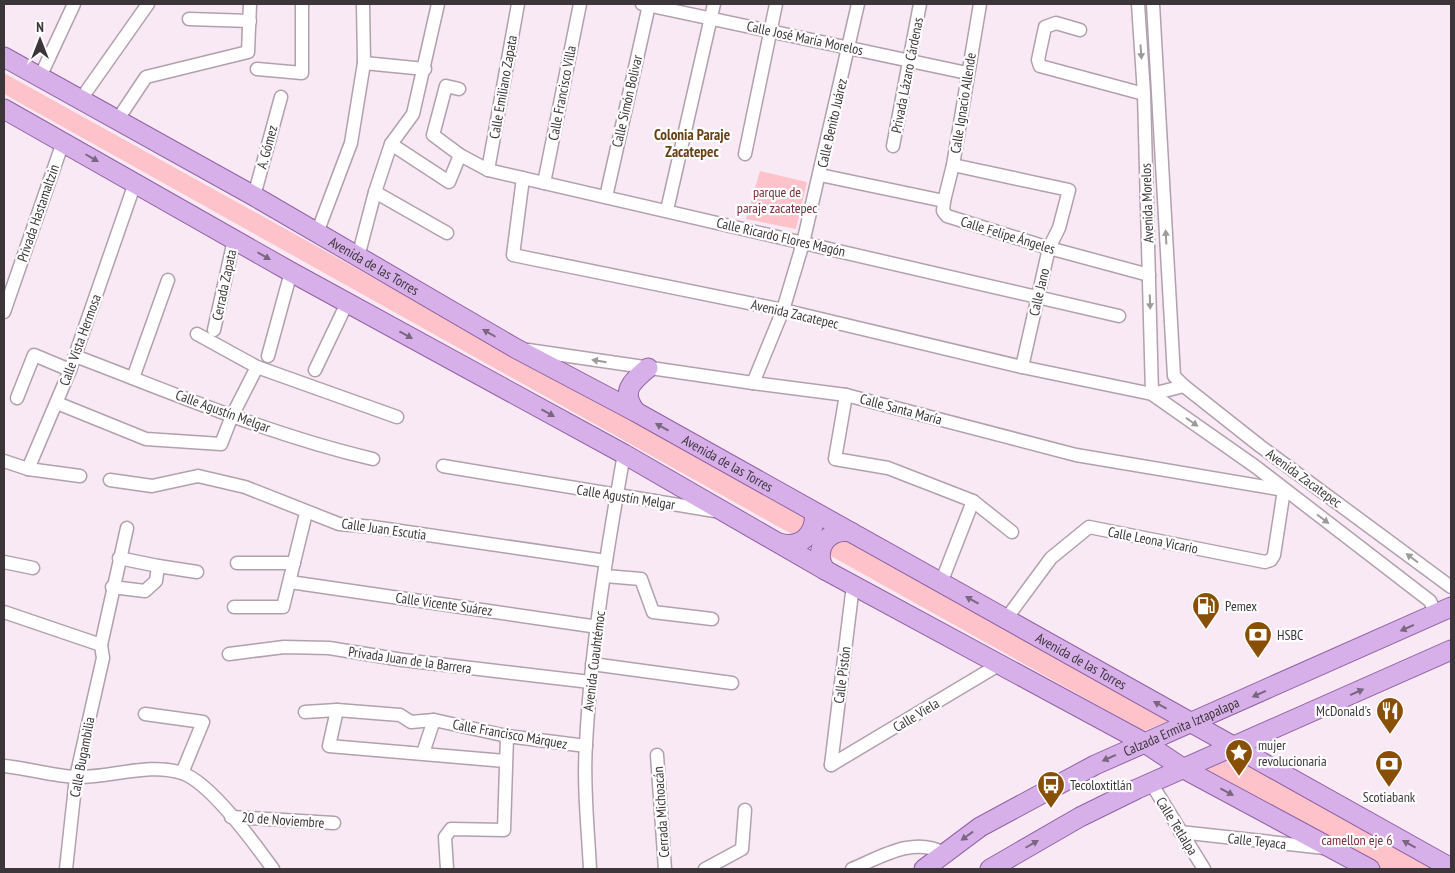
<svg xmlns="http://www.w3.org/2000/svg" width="1455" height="873" font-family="'PT Sans Narrow',sans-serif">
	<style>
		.green { fill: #fec2cb }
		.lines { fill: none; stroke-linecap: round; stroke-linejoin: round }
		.minor-casing { stroke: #b0a1ad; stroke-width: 15 }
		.primary-casing { stroke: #9062a3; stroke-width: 21 }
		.minor { stroke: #fff; stroke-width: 12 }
		.primary { stroke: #d7afe9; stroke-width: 19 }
		.oneway { fill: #9e9a9c }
		.oneway2 { fill: #7a6680 }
		.labels { text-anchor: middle; stroke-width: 4.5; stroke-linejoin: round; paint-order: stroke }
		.street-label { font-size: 14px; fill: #3c363a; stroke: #fff }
		.park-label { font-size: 14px; fill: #7c2b3e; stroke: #fff }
		.poi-label { font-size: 14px; fill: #3c363a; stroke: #fff; text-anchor: start }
		.neighbourhood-label { font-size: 15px; font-weight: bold; fill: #694015; stroke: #fff }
	</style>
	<rect width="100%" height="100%" fill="#f9e9f5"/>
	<g class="green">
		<polygon points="4,73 1171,720 1144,731 4,94"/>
		<polygon points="760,171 807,182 796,229 746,219"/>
		<polygon points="1235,756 1440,869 1381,869 1201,770"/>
	</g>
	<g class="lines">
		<defs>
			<g id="minor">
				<polyline points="642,4 967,73"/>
				<polyline points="1138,4 1144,94 1152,394 1256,467 1430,601 1436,614"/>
				<polyline points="1153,4 1174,376 1184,386 1260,446 1451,587"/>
				<polyline points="189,19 250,21"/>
				<polyline points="1080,30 1056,23 1045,27 1038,60 1040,66 1144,94"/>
				<polyline points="364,63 425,69"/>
				<polyline points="257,69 302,73 302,4"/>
				<polyline points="40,77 74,4"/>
				<polyline points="459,89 446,86 433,135 460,155 488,170 1119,316"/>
				<polyline points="81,99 148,4"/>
				<polyline points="118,119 146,77 248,52 250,4"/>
				<polyline points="391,144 449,182 460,155"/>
				<polyline points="893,146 920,4"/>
				<polyline points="745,154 776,4"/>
				<polyline points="953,165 1069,190 1059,228 1049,248 1022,367"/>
				<polyline points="488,170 518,4"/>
				<polyline points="820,175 944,201 943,211 947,216 1049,248 1149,275"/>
				<polyline points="523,178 513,255 783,310 1022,367 1152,394 1184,386"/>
				<polyline points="544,183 580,4"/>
				<polyline points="375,192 447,233"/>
				<polyline points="254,196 281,97"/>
				<polyline points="606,197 649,5"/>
				<polyline points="944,201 953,165 980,4"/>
				<polyline points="667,210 714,4"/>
				<polyline points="317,233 351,143 364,63 363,4"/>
				<polyline points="358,257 375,192 391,144 413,114 438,4"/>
				<polyline points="4,312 63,142"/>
				<polyline points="214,330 234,240"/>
				<polyline points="197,334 257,367 397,417"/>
				<polyline points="528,350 753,383 846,395 1076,455 1284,490 1274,555 1271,560 1265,562 1089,527 1051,558 1006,619"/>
				<path d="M75 356C173 393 270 435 373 459"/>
				<polyline points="268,356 291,272"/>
				<polyline points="315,370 347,303"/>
				<polyline points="133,378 168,280"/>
				<polyline points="753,383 783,310 803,243 858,4"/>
				<polyline points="846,395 835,459 888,468 973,501 1012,532"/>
				<polyline points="17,398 34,355 70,370"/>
				<polyline points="57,403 146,439 221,444 232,416 257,367"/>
				<polyline points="4,461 28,469 80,476"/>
				<polyline points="443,466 715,511"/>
				<polyline points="28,469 70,370 135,183"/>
				<polyline points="110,480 152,486 198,476 245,487 339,524 373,527 606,561"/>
				<polyline points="119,558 158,566"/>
				<polyline points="4,562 33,568"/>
				<polyline points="237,563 294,563"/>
				<polyline points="605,576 641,579 653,612 712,619"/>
				<polyline points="290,582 598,627"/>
				<polyline points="941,583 973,501"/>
				<polyline points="112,587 145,591 156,581 158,566 197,572"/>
				<polyline points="234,607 283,607 306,513"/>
				<polyline points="4,612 101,645"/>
				<polyline points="229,654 284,647 329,648 403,660 590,682"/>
				<polyline points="592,664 732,683"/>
				<polyline points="337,710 329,746 505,761"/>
				<polyline points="305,712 337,710 400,715 411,722 434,720 507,736 586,746"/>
				<polyline points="145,714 203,722 182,773"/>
				<polyline points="423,753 434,720"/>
				<polyline points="657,755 665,869"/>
				<polyline points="831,765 1000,664"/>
				<polyline points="831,765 853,585"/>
				<path d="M4 766C27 768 52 776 76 777 110 778 149 762 182 773 211 783 255 844 273 869"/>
				<polyline points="1151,783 1204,869"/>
				<polyline points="231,817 334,823"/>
				<polyline points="1180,832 1325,848"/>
				<polyline points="66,869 76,777 103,658 101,645 127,528"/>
				<polyline points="447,869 445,837 451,829 504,830 507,736"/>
				<path d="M590 869C588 828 583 785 586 744 591 647 607 550 624 454"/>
				<polyline points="705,869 742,849 745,810"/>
				<path d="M852 869C881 857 913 836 944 853"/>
			</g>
			<g id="primary">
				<path id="s1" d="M4 57 254 196 515 348 636 412 1451 868"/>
				<polyline points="4,109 291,272 624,454 825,570 1145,743 1184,769 1370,869"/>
				<path d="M636 412C619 391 633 381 648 368"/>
				<path d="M779 543C800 549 817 534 814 512"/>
				<path d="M825 570C812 549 828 528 851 532"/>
				<path id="s2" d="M924 869 980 827 1095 765 1451 607"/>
				<polyline points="990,869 1080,817 1137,789 1451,650"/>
			</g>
		</defs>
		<use href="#minor" class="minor-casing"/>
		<use href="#primary" class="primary-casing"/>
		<use href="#minor" class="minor"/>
		<use href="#primary" class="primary"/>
	</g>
	<defs><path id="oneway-solid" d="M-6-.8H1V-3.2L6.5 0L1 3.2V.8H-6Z" transform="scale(1.25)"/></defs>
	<g class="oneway">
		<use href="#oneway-solid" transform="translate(1141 52) rotate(86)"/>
		<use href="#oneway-solid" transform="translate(1166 237) rotate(-93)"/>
		<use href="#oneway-solid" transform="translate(1150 302) rotate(88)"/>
		<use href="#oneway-solid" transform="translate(599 361) rotate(-171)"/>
		<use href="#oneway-solid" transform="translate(1192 422) rotate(35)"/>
		<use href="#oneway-solid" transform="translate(1323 519) rotate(37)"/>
		<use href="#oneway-solid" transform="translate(1412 558) rotate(-143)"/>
	</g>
	<g class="oneway2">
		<use href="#oneway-solid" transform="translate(92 158) rotate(30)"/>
		<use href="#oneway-solid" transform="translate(264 256) rotate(30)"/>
		<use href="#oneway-solid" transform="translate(489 333) rotate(-150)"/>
		<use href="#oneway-solid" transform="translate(406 335) rotate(29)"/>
		<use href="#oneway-solid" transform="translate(548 413) rotate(29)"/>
		<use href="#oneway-solid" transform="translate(662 427) rotate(-151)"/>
		<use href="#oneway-solid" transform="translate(972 600) rotate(-151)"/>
		<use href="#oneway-solid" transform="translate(1407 628) rotate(156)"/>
		<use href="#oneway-solid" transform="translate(1357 692) rotate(-24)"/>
		<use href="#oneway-solid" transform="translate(1259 694) rotate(156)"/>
		<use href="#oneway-solid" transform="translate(1160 705) rotate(-151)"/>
		<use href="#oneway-solid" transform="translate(1109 758) rotate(156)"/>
		<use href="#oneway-solid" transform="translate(1227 792) rotate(28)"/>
		<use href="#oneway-solid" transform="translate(967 836) rotate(144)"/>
		<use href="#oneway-solid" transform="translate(1032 844) rotate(-30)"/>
		<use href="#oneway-solid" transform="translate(1409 844) rotate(-151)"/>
	</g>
	<defs>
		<symbol id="fuel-pin" viewBox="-11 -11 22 30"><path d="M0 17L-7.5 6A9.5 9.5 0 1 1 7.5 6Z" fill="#894f05" stroke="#fff"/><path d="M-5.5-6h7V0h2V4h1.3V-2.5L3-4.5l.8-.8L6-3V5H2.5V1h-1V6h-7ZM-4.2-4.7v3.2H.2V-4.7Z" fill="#fff"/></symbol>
		<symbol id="bank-pin" viewBox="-11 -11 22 30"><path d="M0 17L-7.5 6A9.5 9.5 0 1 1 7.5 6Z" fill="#894f05" stroke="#fff"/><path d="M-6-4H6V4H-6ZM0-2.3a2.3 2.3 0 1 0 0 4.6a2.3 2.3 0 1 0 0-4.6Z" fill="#fff"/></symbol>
		<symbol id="restaurant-pin" viewBox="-11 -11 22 30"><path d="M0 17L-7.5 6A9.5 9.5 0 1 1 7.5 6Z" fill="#894f05" stroke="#fff"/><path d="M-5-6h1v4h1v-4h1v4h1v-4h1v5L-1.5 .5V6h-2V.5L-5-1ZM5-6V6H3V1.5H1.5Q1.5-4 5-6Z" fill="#fff"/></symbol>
		<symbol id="sight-pin" viewBox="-11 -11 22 30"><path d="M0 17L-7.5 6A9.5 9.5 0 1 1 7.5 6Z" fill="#894f05" stroke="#fff"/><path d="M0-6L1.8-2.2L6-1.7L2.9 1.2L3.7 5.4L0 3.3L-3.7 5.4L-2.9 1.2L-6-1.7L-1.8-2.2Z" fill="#fff"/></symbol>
		<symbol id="bus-pin" viewBox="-11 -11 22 30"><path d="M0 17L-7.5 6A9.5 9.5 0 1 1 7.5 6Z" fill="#894f05" stroke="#fff"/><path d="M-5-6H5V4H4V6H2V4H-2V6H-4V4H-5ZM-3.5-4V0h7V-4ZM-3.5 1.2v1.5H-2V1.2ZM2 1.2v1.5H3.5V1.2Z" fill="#fff"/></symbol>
	</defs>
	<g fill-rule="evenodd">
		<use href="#fuel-pin" x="1190" y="590" width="32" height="43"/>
		<use href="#bank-pin" x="1242" y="619" width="32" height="43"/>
		<use href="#restaurant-pin" x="1374" y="695" width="32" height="43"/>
		<use href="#sight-pin" x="1223" y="737" width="32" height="43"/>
		<use href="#bank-pin" x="1373" y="748" width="32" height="43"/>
		<use href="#bus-pin" x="1035" y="769" width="32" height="43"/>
	</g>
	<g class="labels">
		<g class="street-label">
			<text transform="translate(805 38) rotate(12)" y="5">Calle José María Morelos</text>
			<text transform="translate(907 75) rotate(-79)" y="5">Privada Lázaro Cárdenas</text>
			<text transform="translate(503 87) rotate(-80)" y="5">Calle Emiliano Zapata</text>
			<text transform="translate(562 93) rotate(-79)" y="5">Calle Francisco Villa</text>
			<text transform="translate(627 101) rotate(-77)" y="5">Calle Simón Bolivar</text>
			<text transform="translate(963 103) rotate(-81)" y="5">Calle Ignacio Allende</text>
			<text transform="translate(832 123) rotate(-77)" y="5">Calle Benito Juárez</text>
			<text transform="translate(267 147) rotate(-75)" y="5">A. Gómez</text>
			<text transform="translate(1147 203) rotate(-92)" y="5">Avenida Morelos</text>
			<text transform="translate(38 213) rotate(-71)" y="5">Privada Hastamaltzin</text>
			<text transform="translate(1008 235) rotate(17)" y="5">Calle Felipe Ángeles</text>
			<text transform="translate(781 237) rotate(13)" y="5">Calle Ricardo Flores Magón</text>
			<text dy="5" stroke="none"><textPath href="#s1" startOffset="425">Avenida de las Torres</textPath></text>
			<text transform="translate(224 285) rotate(-78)" y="5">Cerrada Zapata</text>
			<text transform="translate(1039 292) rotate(-77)" y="5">Calle Jano</text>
			<text transform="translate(795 314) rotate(13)" y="5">Avenida Zacatepec</text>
			<text transform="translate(80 340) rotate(-70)" y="5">Calle Vista Hermosa</text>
			<text transform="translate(901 409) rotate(15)" y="5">Calle Santa María</text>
			<text transform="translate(223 411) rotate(20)" y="5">Calle Agustín Melgar</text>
			<text dy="5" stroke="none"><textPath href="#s1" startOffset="830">Avenida de las Torres</textPath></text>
			<text transform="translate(1304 478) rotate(36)" y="5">Avenida Zacatepec</text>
			<text transform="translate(626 497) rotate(9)" y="5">Calle Agustín Melgar</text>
			<text transform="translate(384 529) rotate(8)" y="5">Calle Juan Escutia</text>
			<text transform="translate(1153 540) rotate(11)" y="5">Calle Leona Vicario</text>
			<text transform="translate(444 604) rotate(8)" y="5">Calle Vicente Suárez</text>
			<text transform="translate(410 660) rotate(8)" y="5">Privada Juan de la Barrera</text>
			<text transform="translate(594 661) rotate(-83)" y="5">Avenida Cuauhtémoc</text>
			<text dy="5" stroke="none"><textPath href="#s1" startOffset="1235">Avenida de las Torres</textPath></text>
			<text transform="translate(842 675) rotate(-83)" y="5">Calle Pistón</text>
			<text transform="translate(916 715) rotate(-31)" y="5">Calle Viela</text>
			<text dy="5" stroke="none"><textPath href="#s2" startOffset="295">Calzada Ermita Iztapalapa</textPath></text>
			<text transform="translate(510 734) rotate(10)" y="5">Calle Francisco Márquez</text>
			<text transform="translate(82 757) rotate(-79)" y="5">Calle Bugambilia</text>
			<text transform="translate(661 812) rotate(-94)" y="5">Cerrada Michoacán</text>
			<text transform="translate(283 820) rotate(4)" y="5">20 de Noviembre</text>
			<text transform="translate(1177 826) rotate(58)" y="5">Calle Tetlalpa</text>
			<text transform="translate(1257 841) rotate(6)" y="5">Calle Teyaca</text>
		</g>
		<g class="park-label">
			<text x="777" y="197">parque de<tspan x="777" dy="16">paraje zacatepec</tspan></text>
			<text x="1357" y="845">camellon eje 6</text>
		</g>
		<g class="poi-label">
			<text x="1225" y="611">Pemex</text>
			<text x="1277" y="640">HSBC</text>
			<text x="1371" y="716" text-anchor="end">McDonald's</text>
			<text x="1258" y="750">mujer<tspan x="1258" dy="16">revolucionaria</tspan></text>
			<text x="1070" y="790">Tecoloxtitlán</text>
			<text x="1389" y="802" text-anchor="middle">Scotiabank</text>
		</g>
		<g class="neighbourhood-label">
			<text x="692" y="140">Colonia Paraje<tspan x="692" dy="17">Zacatepec</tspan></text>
		</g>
	</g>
	<rect width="1455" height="873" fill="none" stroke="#3c363a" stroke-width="10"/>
	<g transform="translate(40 40)" stroke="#ffffff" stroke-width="4" paint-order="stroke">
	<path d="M0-4L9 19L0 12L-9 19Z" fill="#3c363a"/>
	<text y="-8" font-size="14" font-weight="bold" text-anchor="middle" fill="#3c363a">N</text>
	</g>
</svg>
